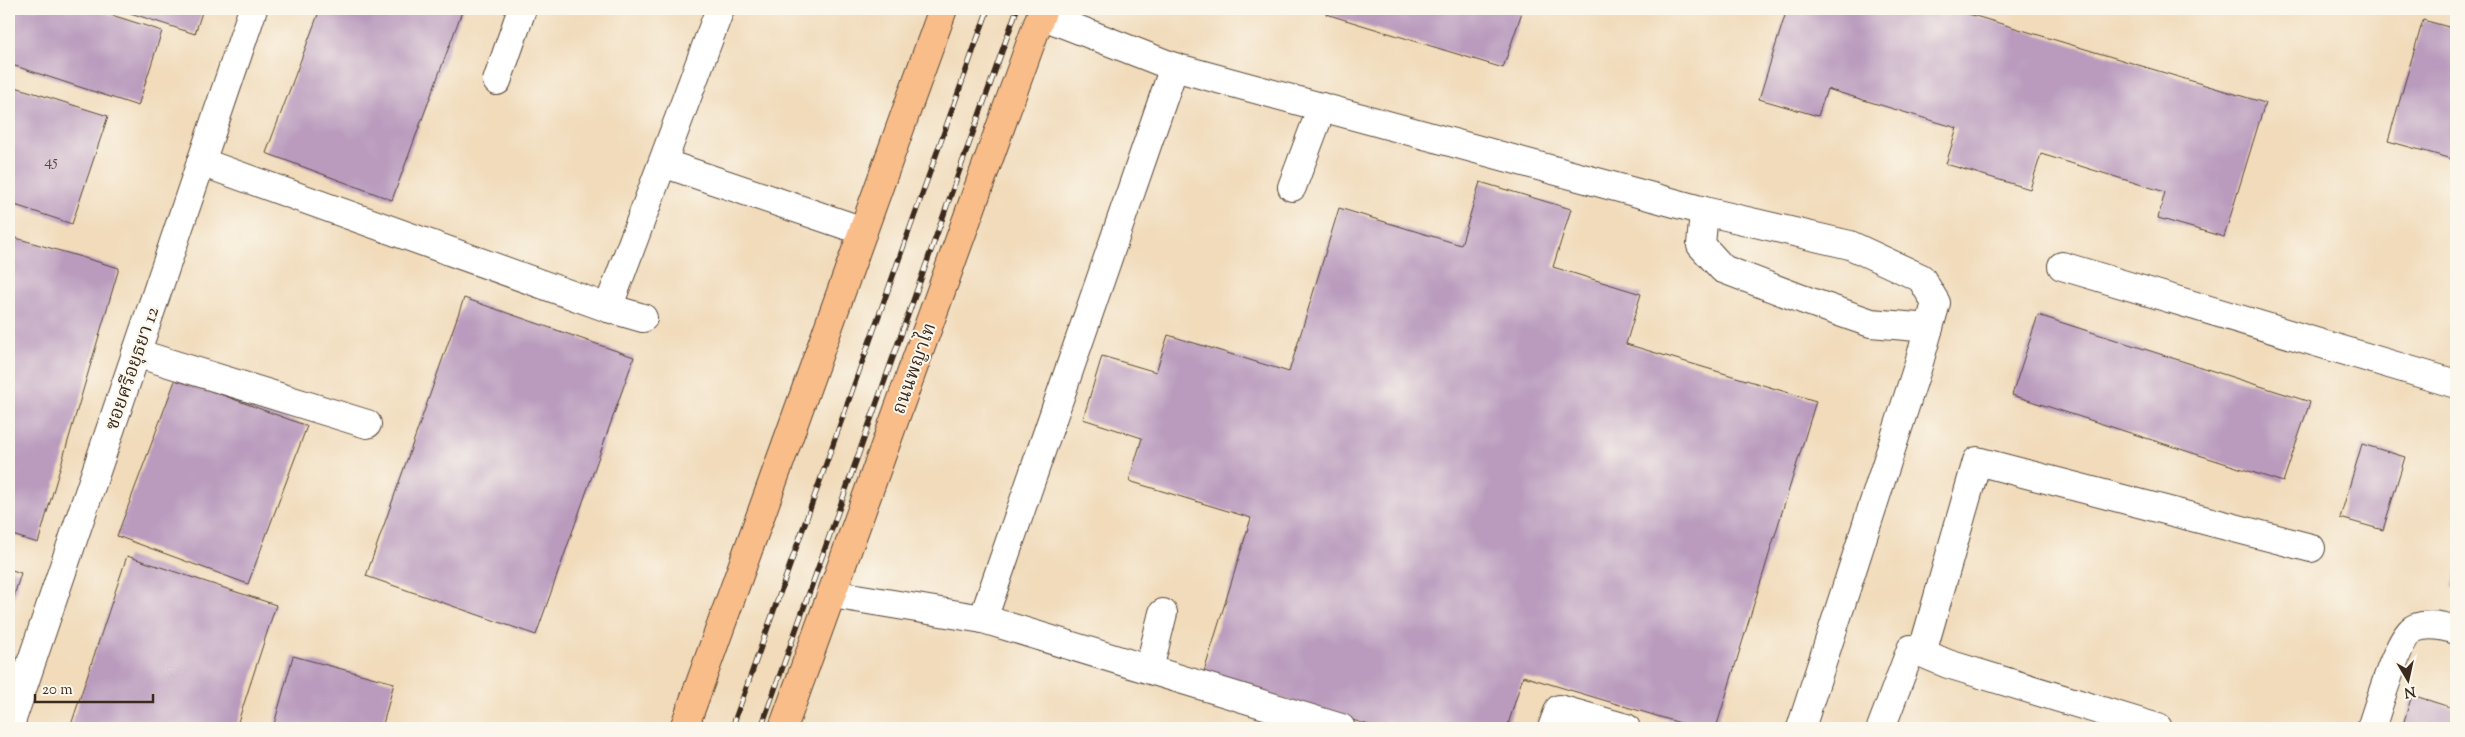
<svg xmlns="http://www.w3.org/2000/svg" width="2465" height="737" font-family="'Sorts Mill Goudy','Noto Serif Thai',serif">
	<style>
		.building { fill: #ba9bbe }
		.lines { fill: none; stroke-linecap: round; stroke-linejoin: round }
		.minor-casing { stroke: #564536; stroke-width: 30 }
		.major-casing { stroke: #564536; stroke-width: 30 }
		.minor { stroke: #fff; stroke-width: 28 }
		.major { stroke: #f8bd89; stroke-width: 28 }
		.rail-casing { stroke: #3b2a1e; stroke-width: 5.5 }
		.rail { stroke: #fbf7ec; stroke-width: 4; stroke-dasharray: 11; stroke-linecap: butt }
		.labels { text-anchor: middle; stroke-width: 4; stroke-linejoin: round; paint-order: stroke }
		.number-label { font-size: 16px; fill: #5b4646 }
		.street-label { font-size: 19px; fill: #3b2a1e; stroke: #fbf7ec }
	</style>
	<rect width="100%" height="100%" fill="#fbf7ec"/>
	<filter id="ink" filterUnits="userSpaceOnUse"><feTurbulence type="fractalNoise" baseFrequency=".02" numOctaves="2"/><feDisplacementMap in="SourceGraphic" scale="10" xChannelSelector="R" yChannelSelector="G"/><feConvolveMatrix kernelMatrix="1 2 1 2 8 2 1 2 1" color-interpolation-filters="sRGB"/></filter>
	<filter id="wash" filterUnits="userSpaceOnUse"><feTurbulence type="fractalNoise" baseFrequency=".0096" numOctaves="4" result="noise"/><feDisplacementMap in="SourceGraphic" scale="20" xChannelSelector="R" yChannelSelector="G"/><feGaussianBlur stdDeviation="1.12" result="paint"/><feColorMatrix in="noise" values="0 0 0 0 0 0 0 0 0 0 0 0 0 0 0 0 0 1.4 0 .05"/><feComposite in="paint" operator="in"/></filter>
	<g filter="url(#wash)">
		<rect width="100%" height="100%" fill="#f1dbbb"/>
		<g id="blocks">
			<g class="building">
				<polygon points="9,9 93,9 162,31 138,106 9,64"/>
				<polygon points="118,9 203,9 195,34"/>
				<polygon points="320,9 463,9 392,200 266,153"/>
				<polygon points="1327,9 1523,9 1503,68 1326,14"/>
				<polygon points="1787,9 1952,9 2265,103 2224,237 2158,218 2165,192 2041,154 2030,189 1946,164 1957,128 1827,89 1818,116 1759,99"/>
				<polygon points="2423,20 2456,29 2456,160 2388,141"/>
				<polygon points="9,85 108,116 72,224 9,203"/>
				<polygon points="1480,182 1571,209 1553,267 1641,294 1626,344 1816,401 1716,728 1697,728 1523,676 1507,728 1379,728 1203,675 1251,518 1129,481 1142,438 1083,419 1102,356 1156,372 1168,335 1289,372 1339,208 1461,245"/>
				<polygon points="9,236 119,268 38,543 9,534"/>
				<polygon points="464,298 634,357 536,635 366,576"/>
				<polygon points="2038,315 2310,402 2283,482 2012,395"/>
				<polygon points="176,378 307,426 248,584 117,536"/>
				<polygon points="2362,444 2405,457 2383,530 2340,518"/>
				<polygon points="127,556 276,605 236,728 70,728"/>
				<polygon points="9,569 21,573 9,612"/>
				<polygon points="2456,570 2456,588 2451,586"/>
				<polygon points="293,656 394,683 382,728 273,728"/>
				<polygon points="2412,695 2456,709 2456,728 2402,728"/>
			</g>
		</g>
	</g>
	<g filter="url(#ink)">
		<use href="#blocks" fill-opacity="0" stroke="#564536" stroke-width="1"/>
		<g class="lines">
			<defs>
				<g id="minor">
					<polyline points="1041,15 1174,67 1704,211 1850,245 1921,278 1936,303 1918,366 1801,728"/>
					<polyline points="497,81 522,9"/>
					<polyline points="201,162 608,308 643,318"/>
					<polyline points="663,163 863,231"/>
					<polyline points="1292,187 1322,107"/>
					<polyline points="1704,211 1701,245 1723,269 1802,299 1871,323 1929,328"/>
					<polyline points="2062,266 2456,384"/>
					<polyline points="608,308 720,9"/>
					<polyline points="136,353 367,424"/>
					<polyline points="832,594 983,619 1341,728"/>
					<polyline points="983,619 1174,67"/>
					<polyline points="1922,653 1948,664 2158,728"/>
					<polyline points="1149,669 1163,613"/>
					<polyline points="9,728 253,9"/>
					<polyline points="1552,728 1559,709 1626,728"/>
					<polyline points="1881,728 1911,649 1922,653 1977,461 2311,548"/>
					<path d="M2371 728C2378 709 2398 635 2415 628 2427 623 2444 626 2456 630"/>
				</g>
				<g id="major">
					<polyline points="684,728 943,9"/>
					<polyline points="783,728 1043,9"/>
				</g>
			</defs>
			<use href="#minor" class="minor-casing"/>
			<use href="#major" class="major-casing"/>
			<use href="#minor" class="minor"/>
			<use href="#major" class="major"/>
			<defs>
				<g id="rail">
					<polyline points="732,728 988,9"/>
					<polyline points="761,728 1017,9"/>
				</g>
			</defs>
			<use href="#rail" class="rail-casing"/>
			<use href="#rail" class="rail"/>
		</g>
	</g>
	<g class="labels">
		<g class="number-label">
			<text x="51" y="166">45</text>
		</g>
		<g class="street-label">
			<text transform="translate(131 368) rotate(-71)" y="7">ซอยศรีอยุธยา 12</text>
			<text transform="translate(913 368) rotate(-70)" y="7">ถนนพญาไท</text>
		</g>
	</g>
	<rect width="2465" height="737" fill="none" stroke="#fbf7ec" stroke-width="30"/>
	<g transform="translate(2408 680) rotate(171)" stroke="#fbf7ec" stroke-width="4" paint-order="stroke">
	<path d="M0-4L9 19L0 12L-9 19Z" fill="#3b2a1e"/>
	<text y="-8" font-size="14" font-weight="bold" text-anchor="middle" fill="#3b2a1e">N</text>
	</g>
	<path d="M35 694v8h118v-8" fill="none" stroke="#3b2a1e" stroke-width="2.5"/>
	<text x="42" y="694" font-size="15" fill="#3b2a1e" stroke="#fbf7ec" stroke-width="4" paint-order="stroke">20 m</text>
</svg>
